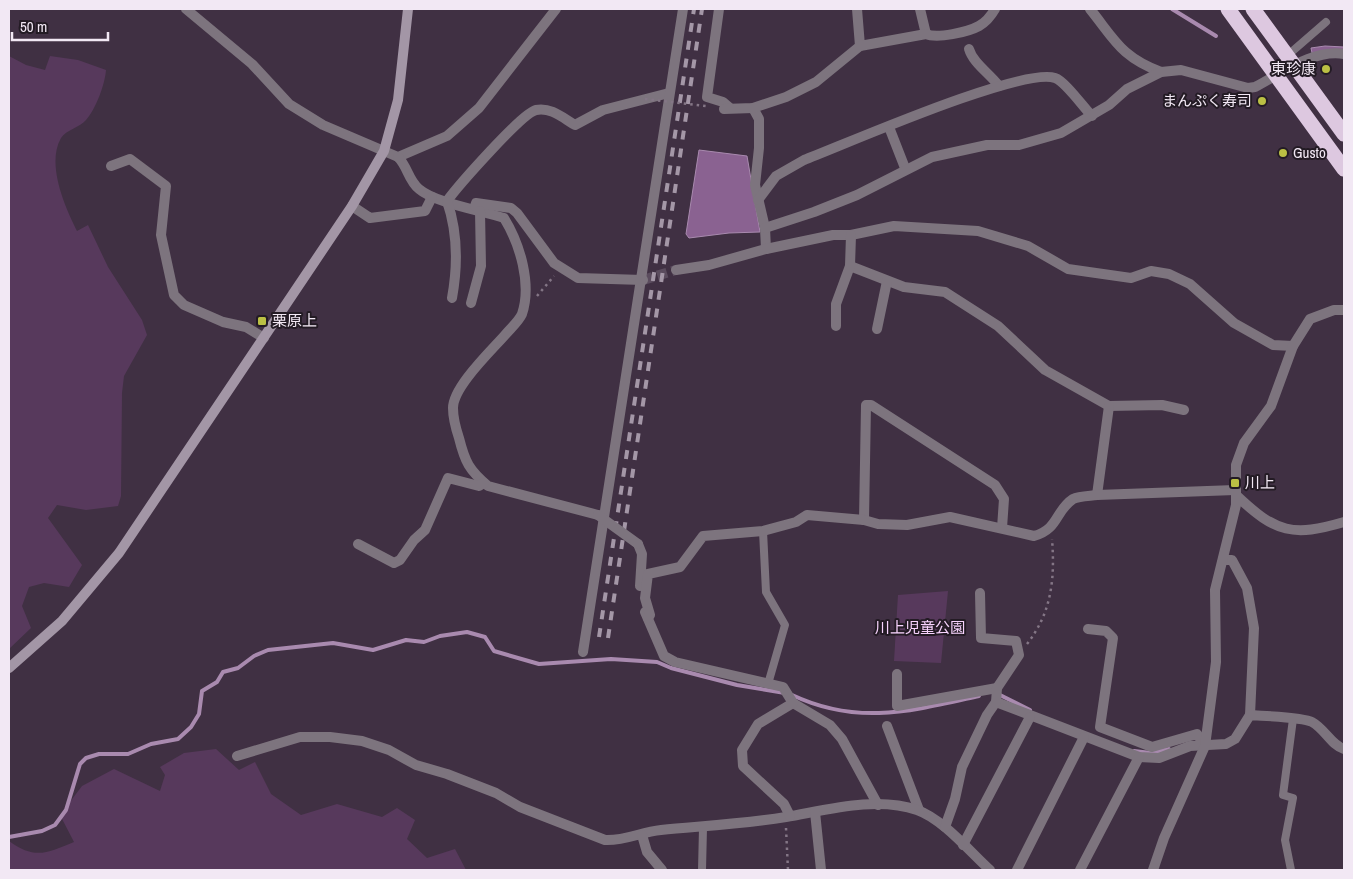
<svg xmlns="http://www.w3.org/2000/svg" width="1353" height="879" font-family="'Archivo Narrow','Noto Sans JP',sans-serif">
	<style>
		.green { fill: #57395c }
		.water { fill: #8a6291; stroke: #a98aaf }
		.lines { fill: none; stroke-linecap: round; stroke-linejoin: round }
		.stream { stroke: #a98aaf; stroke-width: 4 }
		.street-tunnel { stroke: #5b4c5e; stroke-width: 10; stroke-dasharray: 10 5; stroke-linecap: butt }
		.path { stroke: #847686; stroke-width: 2.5; stroke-dasharray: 2.5 4; stroke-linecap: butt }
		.lane { stroke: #7d747e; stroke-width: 8 }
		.street { stroke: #7d747e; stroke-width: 10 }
		.secondary { stroke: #a396a6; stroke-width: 10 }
		.highway { stroke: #ddc8e0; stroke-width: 15 }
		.rail { stroke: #a497a7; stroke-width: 4; stroke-dasharray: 9 9; stroke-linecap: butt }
		.path-bridge { stroke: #847686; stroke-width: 2.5; stroke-dasharray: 2.5 4; stroke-linecap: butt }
		.street-bridge { stroke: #7d747e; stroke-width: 10 }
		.poi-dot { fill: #bbc044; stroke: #231b24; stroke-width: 2 }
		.labels { text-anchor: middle; stroke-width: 4; stroke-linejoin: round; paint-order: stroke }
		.poi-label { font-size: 15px; fill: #f2e8f4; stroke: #231b24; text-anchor: start }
		.park-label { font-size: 15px; fill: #f7d3fd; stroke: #231b24 }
	</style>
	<rect width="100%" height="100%" fill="#403043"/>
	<g class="green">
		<path d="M9 56 26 65 45 70 50 56 78 60 106 70C105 84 96 109 86 120 80 127 66 130 61 138 46 164 65 207 77 231L88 225 108 267 142 320 147 335 124 376 122 393 121 496 118 506 86 510 57 505 48 518 82 565 69 587 44 583 29 587 22 606 31 628 9 649Z"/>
		<polygon points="948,591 941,663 894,661 898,595"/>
		<path d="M216 749 239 770 255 762 271 794 301 815 337 804 382 817 397 808 415 820 407 839 427 858 455 849 466 870H9V841C35 860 47 853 74 842L60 815 82 786 114 769 160 791 165 775 160 767 184 753Z"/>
	</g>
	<g class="water">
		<polygon points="1325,46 1344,47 1344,50 1312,53 1311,48"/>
		<polygon points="699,150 747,156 760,232 729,233 689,238 686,234"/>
	</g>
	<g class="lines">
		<g class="stream">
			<polyline points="1172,9 1216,36"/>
			<polyline points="998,694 1030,710"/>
			<path d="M792 695C858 726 911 711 979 696"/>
			<polyline points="1134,751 1151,753 1169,749"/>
			<polyline points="9,837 42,831 55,825 66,810 80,764 86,758 99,754 128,754 151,744 178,739 191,727 199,714 202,691 217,682 223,672 238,668 254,656 268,650 333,643 373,650 406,640 424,642 440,636 467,632 485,637 494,651 539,664 611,659 657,662 671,668 737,685 785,693"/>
		</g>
		<polyline class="street-tunnel" points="643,280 676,270"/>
		<g class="path">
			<polyline points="537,296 554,276"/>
			<path d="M1027 644C1052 612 1055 578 1052 539"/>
			<polyline points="786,828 788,870"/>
		</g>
		<g class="lane">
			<polyline points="1288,55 1326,22"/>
			<polyline points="763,531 766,592 785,625 768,684"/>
			<polyline points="702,870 703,828"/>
			<polyline points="1291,870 1285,840 1293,798 1283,795 1293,719"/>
		</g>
		<g class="street">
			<polyline points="186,9 252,64 289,104 323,125 398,157 447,136 479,108 556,9"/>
			<polyline points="719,9 707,97 723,102 730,108"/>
			<polyline points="857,9 860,46"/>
			<polyline points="920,9 926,34"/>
			<path d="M1090 9C1115 40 1121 57 1161 72"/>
			<path d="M969 49C973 63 989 73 999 86"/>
			<polyline points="753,108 759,119 759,148 755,185 765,228 766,249"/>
			<path d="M724 109 753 108 786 97 816 82 860 46 926 34C937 39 968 32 979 26 986 22 991 16 995 9"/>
			<polyline points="889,127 905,168"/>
			<path d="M398 157C408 167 408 180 419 189 435 203 483 211 504 218 520 244 532 284 522 314 519 321 511 328 505 335 491 351 453 387 453 408 453 418 456 429 459 438 465 462 469 470 488 486L598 515"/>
			<polyline points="111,166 130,159 166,186 161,235 174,295 184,305 223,322 246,327 264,338"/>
			<path d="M758 200 776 176 804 160C846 144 1021 67 1055 78 1065 81 1084 108 1092 116"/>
			<polyline points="352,206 370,218 425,211 432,197"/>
			<polyline points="475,206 476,203 511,208 517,213 554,263 578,278 643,280"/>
			<path d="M765 228 814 212 857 195 932 157 987 145H1019L1061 133 1109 105 1127 89 1161 72 1181 70 1248 88 1255 87C1282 73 1313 49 1344 54"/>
			<polyline points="850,266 904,287 945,292 998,326 1045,370 1109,406 1162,405 1184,410"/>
			<polyline points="676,270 709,265 766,249 833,235 851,235 894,226 978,231 1028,246 1068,269 1131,278 1151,271 1169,274 1190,284 1234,323 1273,345 1293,346"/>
			<path d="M452 298C458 265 458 233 447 201 458 186 522 113 536 110 551 107 563 118 575 125L603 110 669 93"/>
			<polyline points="471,303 481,266 480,211"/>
			<polyline points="836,326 836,304 850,266 851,235"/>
			<polyline points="877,329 887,281"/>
			<polyline points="1097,495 1109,406"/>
			<path d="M1237 496C1276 533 1293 537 1344 522"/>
			<polyline points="864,520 866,405 871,405 995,485 1004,499 1002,528"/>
			<polyline points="358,544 394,563 400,560 414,540 425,530 448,478 479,486 484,483"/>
			<polyline points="638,544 642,554 640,586"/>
			<polyline points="1224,560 1232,560 1247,588 1254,628 1250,715"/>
			<polyline points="645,612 664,656 675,662 783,687 793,703 830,725 842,739 878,805"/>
			<path d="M648 618 650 615 645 598 648 574 680 567 703 536 763 531 796 522 807 515 864 520 878 524 907 525 950 517 1034 536C1059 529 1055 511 1073 499 1079 496 1090 496 1097 495L1235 490"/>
			<polyline points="1088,629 1106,631 1113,638 1100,727 1152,747 1197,734 1205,746"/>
			<polyline points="583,652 683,9"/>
			<polyline points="897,674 897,706 997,688"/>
			<path d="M996 702 1139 757 1159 758 1190 746 1226 744 1235 739 1250 715C1262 716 1303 717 1312 722 1325 729 1331 745 1344 749"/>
			<polyline points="887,726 919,810"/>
			<path d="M237 756 300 737H330L362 741 389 750 416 765 447 774 496 793 520 807 605 840C625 841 641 832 661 830 702 826 744 824 786 817 827 810 876 796 917 810 943 819 970 852 990 870"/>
			<polyline points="815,812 821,870"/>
			<polyline points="790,816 784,804 743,766 742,750 758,724 793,703"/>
			<polyline points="945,827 955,799 962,767 987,715 996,702 997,688 1019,655 1016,641 981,638 980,593"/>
			<polyline points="642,835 647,852 662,870"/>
			<polyline points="963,845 1030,717"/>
			<polyline points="1017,870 1084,737"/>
			<polyline points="1080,870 1139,757"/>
			<polyline points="1153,870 1164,838 1205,746 1216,662 1215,590 1236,505 1236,465 1244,443 1271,406 1293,346 1310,319 1334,310 1344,310"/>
		</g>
		<polyline class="secondary" points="9,668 62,621 119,553 352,206 384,151 398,100 408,9"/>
		<g class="highway">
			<polyline points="1228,9 1344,169"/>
			<polyline points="1253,9 1344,134"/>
		</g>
		<g class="rail">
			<polyline points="599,637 694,9"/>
			<polyline points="608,638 702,9"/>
		</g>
		<polyline class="path-bridge" points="645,99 706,106"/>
		<polyline class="street-bridge" points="598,515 638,544"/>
	</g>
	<g class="poi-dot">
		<circle cx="1326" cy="69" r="5"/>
		<circle cx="1262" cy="101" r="5"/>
		<circle cx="1283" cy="153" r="5"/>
		<rect x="257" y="316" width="10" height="10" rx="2.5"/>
		<rect x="1230" y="478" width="10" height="10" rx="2.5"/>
	</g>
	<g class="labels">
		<g class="poi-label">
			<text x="1316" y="74" text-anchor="end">東珍康</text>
			<text x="1252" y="106" text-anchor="end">まんぷく寿司</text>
			<text x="1293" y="158">Gusto</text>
			<text x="272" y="326">栗原上</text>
			<text x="1245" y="488">川上</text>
		</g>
		<g class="park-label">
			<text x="920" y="633">川上児童公園</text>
		</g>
	</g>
	<rect width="1353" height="879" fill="none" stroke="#f2e8f4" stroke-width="20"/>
	<path d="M12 32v8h96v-8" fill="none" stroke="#f2e8f4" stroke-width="2.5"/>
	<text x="20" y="32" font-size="15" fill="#f2e8f4" stroke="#231b24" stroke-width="4" paint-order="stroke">50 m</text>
</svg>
